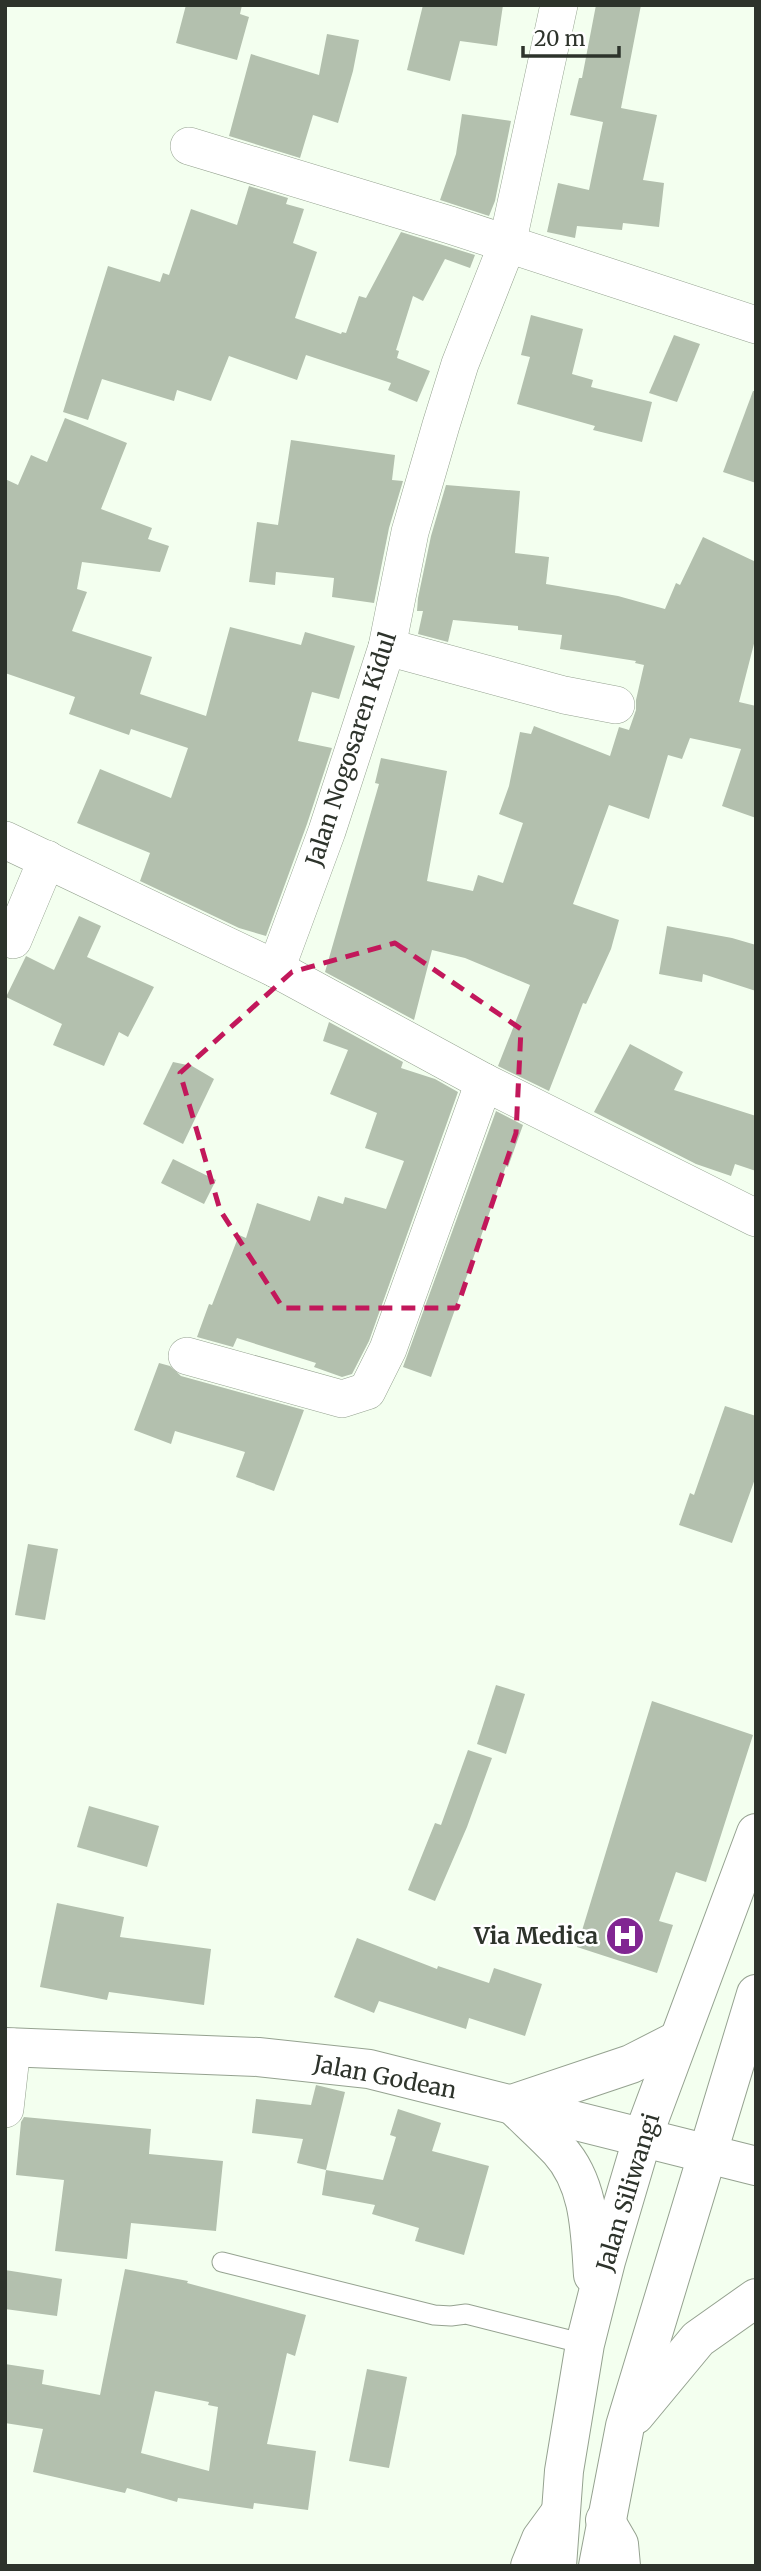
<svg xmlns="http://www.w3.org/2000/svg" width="761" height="2571" font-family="Merriweather,serif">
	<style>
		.building { fill: #b3c0ae; fill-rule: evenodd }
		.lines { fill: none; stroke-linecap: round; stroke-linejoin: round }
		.service-casing { stroke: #95a290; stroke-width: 21 }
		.minor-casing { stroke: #95a290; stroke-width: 38 }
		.tertiary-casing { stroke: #95a290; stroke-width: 40 }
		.primary-casing { stroke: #95a290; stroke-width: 40 }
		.trunk-casing { stroke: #95a290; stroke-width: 40 }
		.service { stroke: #fff; stroke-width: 19 }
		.minor { stroke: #fff; stroke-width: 37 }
		.tertiary { stroke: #fff; stroke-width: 38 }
		.primary { stroke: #fff; stroke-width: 38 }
		.trunk { stroke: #fff; stroke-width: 38 }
		.marked { fill: none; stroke: #c2185b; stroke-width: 5; stroke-dasharray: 14 9; stroke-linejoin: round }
		.labels { text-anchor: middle; stroke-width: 5; stroke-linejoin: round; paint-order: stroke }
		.street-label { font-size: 23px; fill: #2d332b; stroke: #fff }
		.poi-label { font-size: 23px; font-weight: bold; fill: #2d332b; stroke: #fff; text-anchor: end }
	</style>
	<rect width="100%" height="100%" fill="#f3ffef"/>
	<g class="building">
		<polygon points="186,5 242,5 240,14 249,17 237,60 176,43"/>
		<polygon points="423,5 503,5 497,46 460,41 450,81 407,70"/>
		<polygon points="596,5 641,5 621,108 657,115 643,180 664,183 659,227 623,223 622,230 577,226 575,238 547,232 558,183 589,190 603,122 570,115 579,78 582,78"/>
		<polygon points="327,34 359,40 353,71 338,123 313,115 300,158 229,136 251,54 319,75"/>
		<polygon points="462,114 511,121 495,201 489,216 440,200 456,154"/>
		<polygon points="249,186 288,198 286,204 304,209 293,243 317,252 295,318 341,334 342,332 346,333 359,296 366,298 401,232 475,255 470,268 445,259 423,301 413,296 396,350 399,351 397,358 430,371 417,402 388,390 391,383 306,355 297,380 229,356 211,401 177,390 174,401 102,379 88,420 63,412 108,266 160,282 163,273 169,275 191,209 237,225"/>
		<polygon points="531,315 583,329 572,374 593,380 591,387 652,402 642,442 593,430 595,426 517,404 530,357 521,355"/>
		<polygon points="674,335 700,344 677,402 649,393"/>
		<polygon points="753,391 756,391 756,483 723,472"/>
		<polygon points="65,418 127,443 101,509 152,528 148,539 169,546 160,572 82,562 77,589 87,592 72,631 152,657 140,694 206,716 230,627 301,645 305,632 355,646 339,699 312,692 298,741 332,748 307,824 266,936 239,928 140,881 150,853 77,823 100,769 171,798 188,748 131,729 129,735 69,714 75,697 5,673 5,479 18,485 31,455 47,462"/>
		<polygon points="291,440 395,455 392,480 403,481 389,528 374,603 332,597 334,578 276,572 275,585 249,582 257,522 278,525"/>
		<polygon points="446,485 520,491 515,553 549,557 546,584 618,596 665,609 676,583 680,585 703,537 756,562 756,636 739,702 756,706 756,818 722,806 741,749 690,738 682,759 668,755 649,819 609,805 573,904 619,920 611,949 586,1004 583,1003 549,1091 498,1066 530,985 465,958 432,950 414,1020 325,972 379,784 375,783 381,758 447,771 427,881 473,891 478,875 503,883 523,823 499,814 509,786 520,732 531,734 534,726 610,756 619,727 629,730 636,710 636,700 644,665 635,663 636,661 560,649 562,635 518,630 518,626 453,620 448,642 418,634 423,611 417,611 418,598 431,536"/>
		<polygon points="79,916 101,926 87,957 154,987 128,1037 119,1032 104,1066 53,1045 62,1024 6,997 26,956 54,970"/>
		<polygon points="667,926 732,938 756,945 756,991 703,974 702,982 659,974"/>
		<polygon points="329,1022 403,1062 401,1068 435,1079 458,1092 369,1341 352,1374 342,1377 314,1367 316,1363 237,1338 233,1347 197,1337 209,1304 212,1305 239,1235 246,1238 257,1203 310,1221 318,1196 343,1204 345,1197 386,1209 404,1161 365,1148 377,1113 330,1094 348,1050 323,1041"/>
		<polygon points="630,1044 683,1072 674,1090 756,1116 756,1171 735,1164 731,1176 696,1164 594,1112"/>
		<polygon points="173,1062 192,1066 214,1079 183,1144 143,1124"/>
		<polygon points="496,1111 523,1125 508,1167 506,1166 431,1377 403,1367"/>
		<polygon points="173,1159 216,1180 204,1204 161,1183"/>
		<polygon points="159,1363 170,1366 181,1376 304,1410 274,1491 236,1477 245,1452 175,1431 171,1444 134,1430"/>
		<polygon points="725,1406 756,1416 756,1476 732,1543 679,1525 690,1493 694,1495"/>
		<polygon points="28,1544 58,1549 45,1620 15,1615"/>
		<polygon points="496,1685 525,1694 506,1754 477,1744"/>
		<polygon points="652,1701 753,1735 706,1882 676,1872 659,1921 673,1925 657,1973 577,1947"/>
		<polygon points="468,1750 492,1758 467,1827 435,1901 408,1890 435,1823 441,1825"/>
		<polygon points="89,1806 159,1826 147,1867 77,1847"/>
		<polygon points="57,1903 124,1917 120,1937 211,1949 204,2005 109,1992 107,2000 40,1987"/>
		<polygon points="357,1938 437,1969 438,1966 489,1983 494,1968 542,1984 525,2036 469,2018 466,2029 379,2001 374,2013 334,1997"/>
		<polygon points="316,2085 345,2092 326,2170 297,2163 303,2139 252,2133 256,2099 311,2105"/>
		<polygon points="398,2109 441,2123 432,2151 489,2166 464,2255 415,2241 419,2228 372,2214 375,2205 322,2195 326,2170 383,2180 396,2137 390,2135"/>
		<polygon points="24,2117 151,2129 149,2154 223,2161 216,2231 131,2223 127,2259 55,2251 64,2180 16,2175 21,2122"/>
		<path d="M125 2269 188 2281 187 2283 306 2315 295 2356 287 2353 267 2444 316 2451 308 2510 254 2503 253 2509 178 2498 177 2502 127 2488 125 2493 33 2472 43 2429 5 2423V2364L44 2370 42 2384 100 2395ZM155 2391 209 2402 208 2405 218 2407 209 2471 141 2453Z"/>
		<polygon points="5,2270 62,2279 57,2316 5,2309"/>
		<polygon points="367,2369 407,2377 389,2468 349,2461"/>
	</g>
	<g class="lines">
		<defs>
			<polyline id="service" points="222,2262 434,2315 451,2316 466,2314 585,2344"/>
			<g id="minor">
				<polyline points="559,5 507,245 460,364 441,425 410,532 387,647 327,831 276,969 484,1082 756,1218"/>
				<polyline points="189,146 450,225 756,325"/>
				<polyline points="387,647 564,695 616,705"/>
				<polyline points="5,840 276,969"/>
				<polyline points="13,940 47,859"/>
				<polyline points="187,1356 342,1399 367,1391 388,1349 484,1082"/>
				<polyline points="5,2109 12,2047"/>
			</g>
			<g id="tertiary">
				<polyline points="605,2520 619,2544 621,2566"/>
				<polyline points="530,2566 541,2539 560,2513"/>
			</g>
			<polyline id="primary" points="5,2047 258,2057 369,2069 756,2166"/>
			<g id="trunk">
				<path d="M593 2275C590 2232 590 2184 559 2150 544 2134 527 2119 512 2104L631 2064 678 2040"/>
				<polyline points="635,2415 698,2339 756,2298"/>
				<polyline points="557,2566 564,2471 585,2344 606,2261 643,2136 756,1833"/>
				<polyline points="598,2566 625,2426 756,1994"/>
			</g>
		</defs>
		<use href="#service" class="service-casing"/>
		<use href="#minor" class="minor-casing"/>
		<use href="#tertiary" class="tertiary-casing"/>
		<use href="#primary" class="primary-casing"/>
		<use href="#trunk" class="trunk-casing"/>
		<use href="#service" class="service"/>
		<use href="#minor" class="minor"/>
		<use href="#tertiary" class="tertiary"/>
		<use href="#primary" class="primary"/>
		<use href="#trunk" class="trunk"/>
	</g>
	<path class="marked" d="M395 943 521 1029 516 1133 457 1308H283L220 1210 180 1073 292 972Z"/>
	<defs>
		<symbol id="hospital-disc" viewBox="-11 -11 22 22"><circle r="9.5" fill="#812692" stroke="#fff"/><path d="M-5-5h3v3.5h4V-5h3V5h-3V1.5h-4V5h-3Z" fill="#fff"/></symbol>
	</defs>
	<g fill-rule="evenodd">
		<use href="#hospital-disc" x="603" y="1914" width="44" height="44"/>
	</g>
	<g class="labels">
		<g class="street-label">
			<text transform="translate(351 749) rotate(-72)" y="8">Jalan Nogosaren Kidul</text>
			<text transform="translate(385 2077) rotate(11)" y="8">Jalan Godean</text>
			<text transform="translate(628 2192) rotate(-73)" y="8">Jalan Siliwangi</text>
		</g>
		<g class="poi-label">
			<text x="598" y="1944">Via Medica</text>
		</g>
	</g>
	<rect width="761" height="2571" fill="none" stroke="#2d332b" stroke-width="14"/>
	<path d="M523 46v10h96v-10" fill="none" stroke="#2d332b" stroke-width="3.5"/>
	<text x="534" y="46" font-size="21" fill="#2d332b" stroke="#ffffff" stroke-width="5" paint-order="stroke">20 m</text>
</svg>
